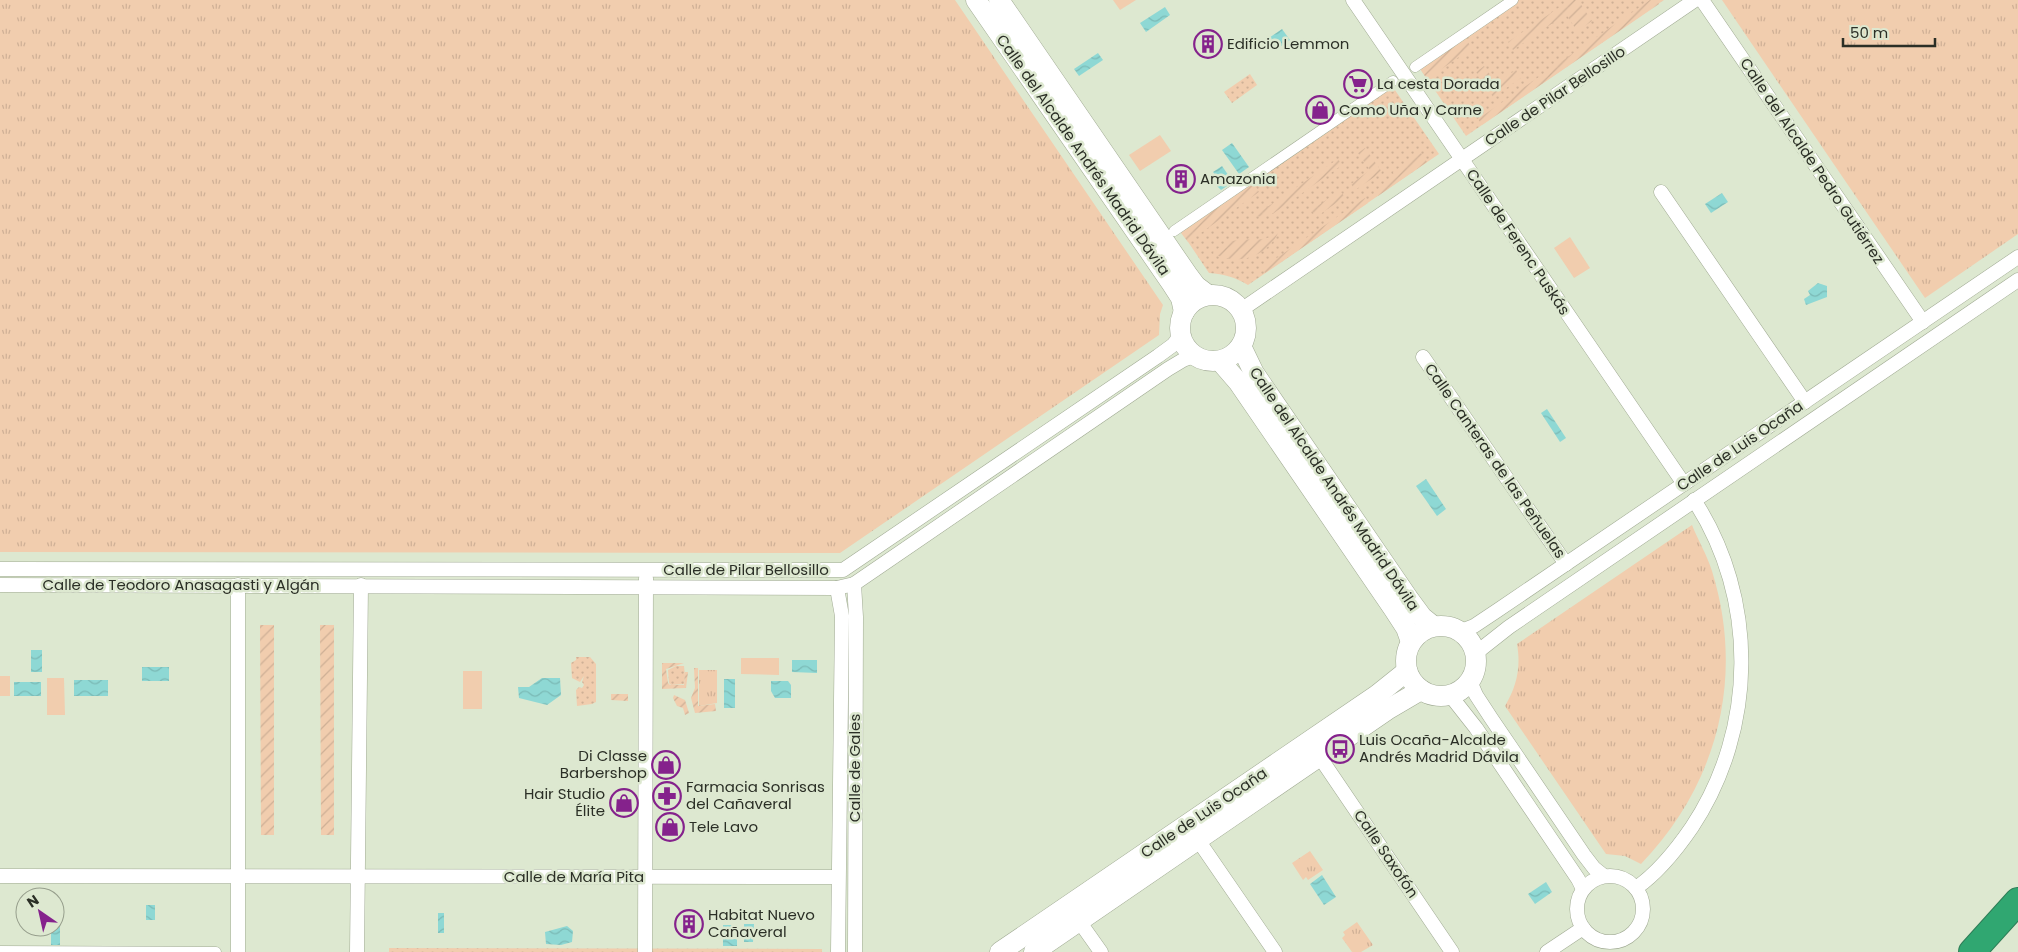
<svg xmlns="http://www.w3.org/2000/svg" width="2018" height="952" font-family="Poppins,sans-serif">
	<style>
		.grass { fill: url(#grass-tufts) }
		.park { fill: url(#park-dots) }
		.garden { fill: url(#garden-furrows) }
		.pitch { fill: #f1cdae }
		.water { fill: url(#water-waves) }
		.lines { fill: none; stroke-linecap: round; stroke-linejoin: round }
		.pedestrian-casing { stroke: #a0aa93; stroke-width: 11 }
		.minor-casing { stroke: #a0aa93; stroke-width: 15 }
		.secondary-casing { stroke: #a0aa93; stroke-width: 21 }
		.motorway-casing { stroke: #2e7d57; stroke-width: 28 }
		.pedestrian { stroke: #fff; stroke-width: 10 }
		.minor { stroke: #fff; stroke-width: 14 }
		.secondary { stroke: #fff; stroke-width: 20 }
		.motorway { stroke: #30a771; stroke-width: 26 }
		.labels { text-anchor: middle; stroke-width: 5; stroke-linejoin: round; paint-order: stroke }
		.poi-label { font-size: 15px; fill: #2b2f26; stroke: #dde8d0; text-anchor: start }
		.street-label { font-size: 15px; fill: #2b2f26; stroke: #dde8d0 }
	</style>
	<defs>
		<pattern id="grass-tufts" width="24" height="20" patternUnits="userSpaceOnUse" patternTransform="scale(1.25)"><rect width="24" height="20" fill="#f1cdae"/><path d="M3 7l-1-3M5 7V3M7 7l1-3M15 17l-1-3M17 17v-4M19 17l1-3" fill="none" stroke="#cfb096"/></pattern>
		<pattern id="park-dots" width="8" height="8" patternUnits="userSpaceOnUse" patternTransform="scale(1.25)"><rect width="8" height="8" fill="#f1cdae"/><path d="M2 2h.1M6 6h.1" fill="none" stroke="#cfb096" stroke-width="1.8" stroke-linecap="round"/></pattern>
		<pattern id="garden-furrows" width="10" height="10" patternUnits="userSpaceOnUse" patternTransform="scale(1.25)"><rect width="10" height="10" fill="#f1cdae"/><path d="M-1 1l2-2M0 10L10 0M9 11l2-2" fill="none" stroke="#cfb096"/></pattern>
		<pattern id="water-waves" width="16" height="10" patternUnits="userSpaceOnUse" patternTransform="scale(1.25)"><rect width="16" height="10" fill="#8ed8d4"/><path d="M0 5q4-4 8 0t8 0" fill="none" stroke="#7bbab6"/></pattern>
	</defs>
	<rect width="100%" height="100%" fill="#dde8d0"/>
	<g class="grass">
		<polygon points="0,0 955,0 1163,305 1160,314 1159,335 840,553 0,552"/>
		<polygon points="1722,0 2018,0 2018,234 1925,298"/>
		<path d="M1692 525C1698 540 1707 555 1712 571 1745 677 1718 784 1641 864L1625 856 1606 854 1505 706C1517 686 1521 667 1517 644Z"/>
		<polygon points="699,670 717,670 717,703 699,706"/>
		<polygon points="1310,851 1323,870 1308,880 1306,877 1303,880 1292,863"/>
		<polygon points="1357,922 1373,945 1361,952 1352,952 1342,938 1345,935 1343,932"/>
	</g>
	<g class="park">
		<polygon points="1505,0 1664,0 1466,136 1415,61"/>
		<polygon points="1250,74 1257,85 1232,103 1224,92"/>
		<path d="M1388 80 1439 154 1248 285C1235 277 1224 274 1209 273L1176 224Z"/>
		<polygon points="576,657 590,657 596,664 596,702 592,704 577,706 576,690 579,687 582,688 584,685 582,682 584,676 580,682 572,678 571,663 576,660"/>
		<polygon points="676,666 684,666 685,676 684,684 671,685 669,683 668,670"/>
		<polygon points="389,948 822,949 822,952 389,952"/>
	</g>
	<g class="garden">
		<polygon points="1570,0 1578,0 1592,21 1577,31 1566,14 1513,50 1508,42"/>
		<polygon points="1650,0 1656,0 1659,4 1482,125 1478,119"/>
		<polygon points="1465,38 1472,48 1427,79 1420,69"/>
		<polygon points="1484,66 1496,83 1516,70 1521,78 1493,97 1476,72"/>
		<polygon points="1365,148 1382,172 1355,190 1351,184 1370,170 1358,153"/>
		<polygon points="1421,153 1427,162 1378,196 1375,191 1395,177 1393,172"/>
		<polygon points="1338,159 1342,165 1274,213 1264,217 1254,216"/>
		<polygon points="1253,183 1259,192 1188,242 1181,233"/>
		<polygon points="1340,191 1345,197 1316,217 1311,210"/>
		<polygon points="1365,198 1368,203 1265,273 1262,268"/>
		<path d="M1278 233C1267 257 1236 267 1213 253 1238 229 1254 248 1278 233Z"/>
		<polygon points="260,625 274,625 274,835 261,835"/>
		<polygon points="320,625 334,625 334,835 321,835"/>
		<polygon points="662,663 684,663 666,669 668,683 670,685 684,685 685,672 688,672 686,688 662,689"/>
		<polygon points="694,668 698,668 698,706 715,704 716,711 695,713 691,698 695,688"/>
		<polygon points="611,694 628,694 628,701 611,700"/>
		<polygon points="674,695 685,700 689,713 685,715 683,708 677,706 673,698"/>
	</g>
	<g class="pitch">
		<polygon points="1113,0 1136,0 1120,10"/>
		<polygon points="1160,135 1171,151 1140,171 1129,155"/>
		<polygon points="1570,237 1590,268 1574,278 1554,248"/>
		<polygon points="741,658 779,658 779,675 741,674"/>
		<rect x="463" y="671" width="19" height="38"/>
		<rect x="0" y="676" width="10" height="20"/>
		<polygon points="47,678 64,678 65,715 47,715"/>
	</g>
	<g class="water">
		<polygon points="1165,7 1170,15 1146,32 1140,23"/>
		<polygon points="1282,29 1290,40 1274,51 1266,40"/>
		<polygon points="1098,53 1103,60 1079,76 1074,69"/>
		<polygon points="1232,143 1249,167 1239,174 1222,150"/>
		<polygon points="1222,166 1233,182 1221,190 1217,186 1219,180 1213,172"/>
		<polygon points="1722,193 1728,202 1711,213 1705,204"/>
		<polygon points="1818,283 1827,286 1827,297 1806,305 1804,299 1810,295 1808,291"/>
		<polygon points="1547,409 1566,438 1560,442 1541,413"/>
		<polygon points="1426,479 1446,509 1437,516 1416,486"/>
		<rect x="31" y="650" width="11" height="22"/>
		<polygon points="792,660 817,660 817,673 792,672"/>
		<rect x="142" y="667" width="27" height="14"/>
		<polygon points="542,678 560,678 561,695 547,705 519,698 518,687 529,687"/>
		<rect x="724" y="679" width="11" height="29"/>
		<rect x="74" y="680" width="34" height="16"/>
		<polygon points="771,681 788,681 791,685 791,698 775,698 771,691"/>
		<rect x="14" y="682" width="27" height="14"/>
		<polygon points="1322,875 1336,897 1324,905 1310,884"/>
		<polygon points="1546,882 1552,892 1535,904 1528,894"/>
		<rect x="146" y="905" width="9" height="15"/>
		<rect x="438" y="913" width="6" height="20"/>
		<polygon points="55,920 60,920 60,945 51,945 51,927 55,927"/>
		<polygon points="744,924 754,924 753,942 744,942"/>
		<rect x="723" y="925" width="14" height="21"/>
		<polygon points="567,926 573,931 572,942 561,945 546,944 545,932"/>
	</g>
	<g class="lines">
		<defs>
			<g id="pedestrian">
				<polyline points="1415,67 1513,0"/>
				<polyline points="1174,231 1393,81"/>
				<polyline points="0,951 216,952"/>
			</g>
			<g id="minor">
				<polyline points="1353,0 1684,484"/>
				<polyline points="1702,0 1923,322"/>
				<polyline points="1661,192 1805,402"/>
				<polyline points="1241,310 1695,0"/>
				<polyline points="1423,357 1566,564"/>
				<polyline points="0,569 843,570 1158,356 1173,345 1180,336"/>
				<polyline points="854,584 856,617 855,952"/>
				<polyline points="0,585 837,588 854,584 1168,369 1183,360 1194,356"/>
				<polyline points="837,588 842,616 838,952"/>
				<polyline points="1461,631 1474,626 1498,610 2018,257"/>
				<polyline points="1476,653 1509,627 2018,280"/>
				<polyline points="1470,681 1476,695 1491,718 1584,855 1594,868 1604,876"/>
				<polyline points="1450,695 1476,728 1578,879 1583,889"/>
				<polyline points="1319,756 1452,952"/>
				<polyline points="1198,840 1275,952"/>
				<circle cx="1610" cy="909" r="33"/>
				<polyline points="0,876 838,877"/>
				<path d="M1636 888C1659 872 1677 849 1692 827 1757 729 1758 598 1694 500"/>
				<polyline points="1079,921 1101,952"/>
				<polyline points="238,952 238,585"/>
				<polyline points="357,952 361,585"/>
				<polyline points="645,952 646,578"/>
				<polyline points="1547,952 1583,928"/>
			</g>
			<g id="secondary">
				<polyline points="976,0 1172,284 1181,298 1184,312"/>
				<polyline points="999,0 1187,274 1196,286 1208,295"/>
				<circle cx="1213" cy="328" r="33"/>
				<polyline points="1241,346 1254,373 1408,598 1422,617 1433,626"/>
				<polyline points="1220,361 1239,383 1393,608 1406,628 1411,642"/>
				<circle cx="1441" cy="661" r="35"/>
				<polyline points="1000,952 1377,695 1407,671"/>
				<polyline points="1034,952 1387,710 1421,690"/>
			</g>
			<polyline id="motorway" points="1972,952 2018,901"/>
		</defs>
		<use href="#pedestrian" class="pedestrian-casing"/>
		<use href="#minor" class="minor-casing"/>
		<use href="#secondary" class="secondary-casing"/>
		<use href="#motorway" class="motorway-casing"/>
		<use href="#pedestrian" class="pedestrian"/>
		<use href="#minor" class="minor"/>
		<use href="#secondary" class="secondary"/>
		<use href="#motorway" class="motorway"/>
	</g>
	<defs>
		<symbol id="building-ring" viewBox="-11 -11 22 22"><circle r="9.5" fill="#dde8d0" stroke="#85228c" stroke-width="1.5"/><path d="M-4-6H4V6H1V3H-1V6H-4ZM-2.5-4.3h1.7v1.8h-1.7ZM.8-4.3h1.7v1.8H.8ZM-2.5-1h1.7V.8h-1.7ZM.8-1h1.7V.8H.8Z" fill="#85228c"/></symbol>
		<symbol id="supermarket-ring" viewBox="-11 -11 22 22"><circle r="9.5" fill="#dde8d0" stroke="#85228c" stroke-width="1.5"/><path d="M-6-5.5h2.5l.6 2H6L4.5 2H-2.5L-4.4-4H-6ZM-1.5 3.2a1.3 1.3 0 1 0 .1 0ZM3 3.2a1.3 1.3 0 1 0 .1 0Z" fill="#85228c"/></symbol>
		<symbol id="shop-ring" viewBox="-11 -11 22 22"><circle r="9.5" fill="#dde8d0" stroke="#85228c" stroke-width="1.5"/><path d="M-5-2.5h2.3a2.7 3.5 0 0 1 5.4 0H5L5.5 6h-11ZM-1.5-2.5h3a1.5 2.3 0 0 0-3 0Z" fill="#85228c"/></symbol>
		<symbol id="bus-ring" viewBox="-11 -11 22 22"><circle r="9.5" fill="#dde8d0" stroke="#85228c" stroke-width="1.5"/><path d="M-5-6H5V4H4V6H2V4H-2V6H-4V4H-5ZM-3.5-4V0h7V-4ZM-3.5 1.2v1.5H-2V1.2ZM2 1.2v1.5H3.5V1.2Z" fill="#85228c"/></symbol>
		<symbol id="pharmacy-ring" viewBox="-11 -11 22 22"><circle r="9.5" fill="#dde8d0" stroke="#85228c" stroke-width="1.5"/><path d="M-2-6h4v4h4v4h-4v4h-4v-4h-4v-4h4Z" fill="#85228c"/></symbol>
	</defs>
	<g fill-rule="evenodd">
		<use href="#building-ring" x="1192" y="28" width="32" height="32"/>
		<use href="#supermarket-ring" x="1342" y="68" width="32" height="32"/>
		<use href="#shop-ring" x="1304" y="94" width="32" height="32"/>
		<use href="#building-ring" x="1165" y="163" width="32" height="32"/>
		<use href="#bus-ring" x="1324" y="733" width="32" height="32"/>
		<use href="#shop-ring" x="650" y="749" width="32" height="32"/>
		<use href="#pharmacy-ring" x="651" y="780" width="32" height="32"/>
		<use href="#shop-ring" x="608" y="787" width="32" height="32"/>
		<use href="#shop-ring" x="654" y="811" width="32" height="32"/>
		<use href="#building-ring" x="673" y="908" width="32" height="32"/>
	</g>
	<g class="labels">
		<g class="poi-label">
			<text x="1227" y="49">Edificio Lemmon</text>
			<text x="1377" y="89">La cesta Dorada</text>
			<text x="1339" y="115">Como Uña y Carne</text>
			<text x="1200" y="184">Amazonia</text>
			<text x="1359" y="745">Luis Ocaña-Alcalde<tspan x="1359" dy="17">Andrés Madrid Dávila</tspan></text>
			<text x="647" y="761" text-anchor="end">Di Classe<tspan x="647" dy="17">Barbershop</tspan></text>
			<text x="686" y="792">Farmacia Sonrisas<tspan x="686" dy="17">del Cañaveral</tspan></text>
			<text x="605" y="799" text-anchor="end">Hair Studio<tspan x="605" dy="17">Élite</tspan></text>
			<text x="689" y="832">Tele Lavo</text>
			<text x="708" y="920">Habitat Nuevo<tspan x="708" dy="17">Cañaveral</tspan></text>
		</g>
		<g class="street-label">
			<text transform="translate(1555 96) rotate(-34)" y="5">Calle de Pilar Bellosillo</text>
			<text transform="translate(1083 155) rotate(55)" y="5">Calle del Alcalde Andrés Madrid Dávila</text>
			<text transform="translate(1812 161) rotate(56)" y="5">Calle del Alcalde Pedro Gutiérrez</text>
			<text transform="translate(1518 242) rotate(56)" y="5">Calle de Ferenc Puskás</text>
			<text transform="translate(1740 446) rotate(-34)" y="5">Calle de Luis Ocaña</text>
			<text transform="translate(1495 461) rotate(55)" y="5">Calle Canteras de las Peñuelas</text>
			<text transform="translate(1334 489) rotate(56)" y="5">Calle del Alcalde Andrés Madrid Dávila</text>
			<text x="746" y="575">Calle de Pilar Bellosillo</text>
			<text x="181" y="590">Calle de Teodoro Anasagasti y Algán</text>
			<text transform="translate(855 768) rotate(-90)" y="5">Calle de Gales</text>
			<text transform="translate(1204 813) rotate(-34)" y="5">Calle de Luis Ocaña</text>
			<text transform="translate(1386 854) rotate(56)" y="5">Calle Saxofón</text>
			<text x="574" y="882">Calle de María Pita</text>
		</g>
	</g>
	<g transform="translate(40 912) rotate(326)"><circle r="24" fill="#dde8d0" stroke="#969e8c"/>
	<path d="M0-4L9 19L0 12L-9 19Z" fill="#85228c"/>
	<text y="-8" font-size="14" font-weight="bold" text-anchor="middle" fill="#2b2f26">N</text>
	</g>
	<path d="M1843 38v8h92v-8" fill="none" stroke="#2b2f26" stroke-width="2.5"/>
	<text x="1850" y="38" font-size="15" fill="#2b2f26" stroke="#dde8d0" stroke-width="4" paint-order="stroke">50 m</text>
</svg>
